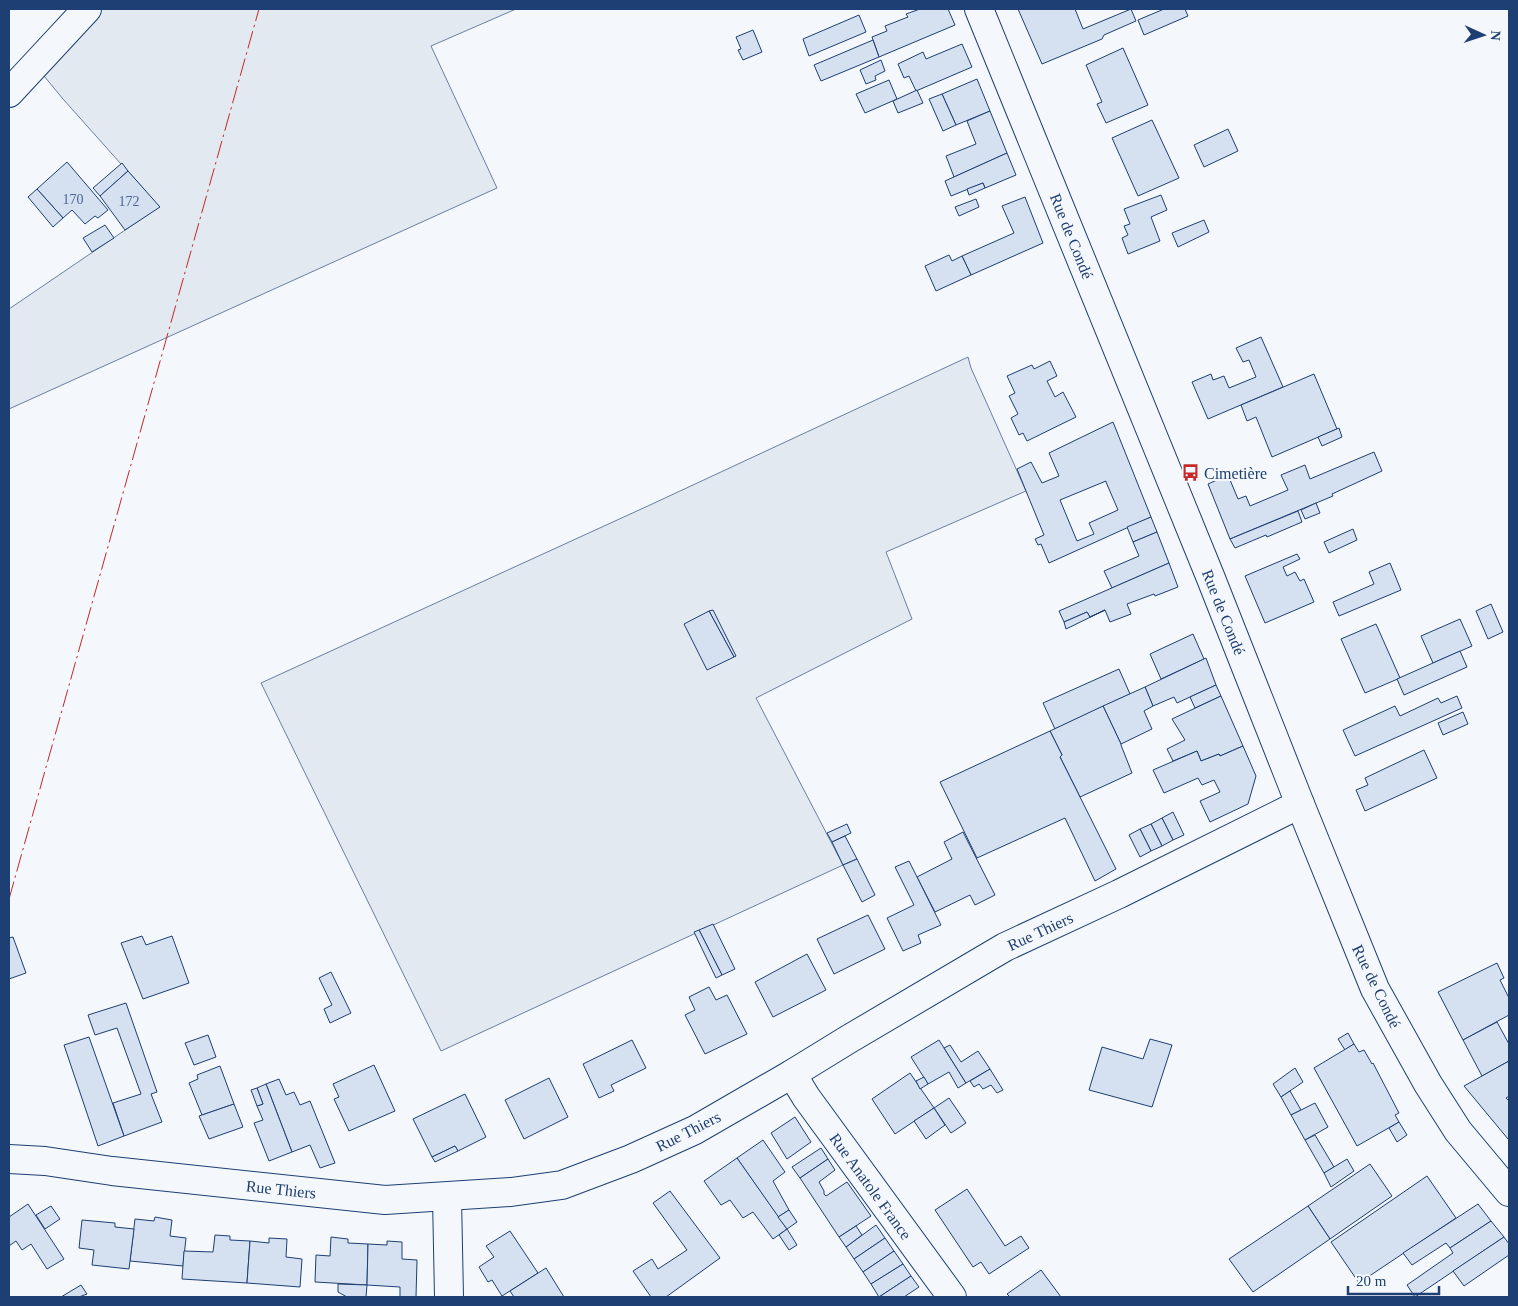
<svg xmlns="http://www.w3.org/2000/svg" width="1518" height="1306" font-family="'Times New Roman',serif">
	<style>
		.green { fill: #e3e9f0; stroke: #687fa3 }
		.building { fill: #d5e0f0; stroke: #1d3f73; fill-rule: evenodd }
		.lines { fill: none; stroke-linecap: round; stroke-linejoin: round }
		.minor-casing { stroke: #1d3f73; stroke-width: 30 }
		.tertiary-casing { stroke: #1d3f73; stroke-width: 30 }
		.secondary-casing { stroke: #1d3f73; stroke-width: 30 }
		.primary-casing { stroke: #1d3f73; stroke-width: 30 }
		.minor { stroke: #f4f7fb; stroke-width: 28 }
		.tertiary { stroke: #f4f7fb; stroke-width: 28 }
		.secondary { stroke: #f4f7fb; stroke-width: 28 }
		.primary { stroke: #f4f7fb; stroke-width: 28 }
		.power { stroke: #c62828; stroke-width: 1; stroke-dasharray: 18 4 2.5 4; stroke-linecap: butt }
		.labels { text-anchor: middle; stroke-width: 4; stroke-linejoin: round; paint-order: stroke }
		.number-label { font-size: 14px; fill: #4b6792 }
		.street-label { font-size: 16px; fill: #1d3f73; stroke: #f4f7fb }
		.poi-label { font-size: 16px; fill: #1d3f73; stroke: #f4f7fb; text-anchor: start }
	</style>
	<rect width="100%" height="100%" fill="#f4f7fb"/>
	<g class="green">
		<polygon points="87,9 516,9 431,46 497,188 9,409 9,309 159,207 129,172 121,164 63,99 35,65"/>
		<polygon points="968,357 971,368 1026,491 886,552 912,619 756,698 843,865 441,1051 261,683 650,505"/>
	</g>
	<g class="building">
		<polygon points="920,9 948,9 955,25 879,57 872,37 887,31 885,26 908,17 906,14"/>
		<polygon points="1018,9 1075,9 1083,29 1131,9 1136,21 1104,35 1102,39 1042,64"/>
		<polygon points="1164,9 1185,9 1188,16 1144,35 1138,20"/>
		<polygon points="859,15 866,32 809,56 803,39"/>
		<polygon points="753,30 762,52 743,60 738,50 741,49 736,37"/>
		<polygon points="873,40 879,57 821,81 814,65"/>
		<polygon points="962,44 972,67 916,91 909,76 904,78 898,64 923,52 926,59"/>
		<polygon points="1123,48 1148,105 1106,123 1097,104 1102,102 1086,65"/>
		<polygon points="881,60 885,71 875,76 876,80 866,84 860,70"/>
		<polygon points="977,79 990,111 956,125 942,94"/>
		<polygon points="889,80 897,99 865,113 856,94"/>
		<polygon points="917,90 923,103 898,113 893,101"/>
		<polygon points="942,94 956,125 943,131 929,99"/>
		<polygon points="990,111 1007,153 954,177 946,156 976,144 967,121"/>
		<polygon points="1152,120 1179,178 1138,196 1112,138"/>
		<polygon points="1228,129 1238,151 1204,167 1194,145"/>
		<polygon points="1007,153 1016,175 985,188 983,183 951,196 945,181"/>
		<polygon points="67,162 108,210 98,218 95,216 85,224 72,210 63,218 37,189"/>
		<polygon points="122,163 128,171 100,196 93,188"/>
		<polygon points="128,171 160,207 125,230 100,196"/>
		<polygon points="983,183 985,188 969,195 967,189"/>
		<polygon points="37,189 63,218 53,227 28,197"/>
		<polygon points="1161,195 1167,210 1151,217 1160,241 1128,254 1122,238 1128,235 1124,226 1130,224 1124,209"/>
		<polygon points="1025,197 1043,243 971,275 962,256 1014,233 1002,206"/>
		<polygon points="976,199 979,207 959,216 955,207"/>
		<polygon points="1204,220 1209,232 1178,247 1172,233"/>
		<polygon points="105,225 114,238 92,252 83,238"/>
		<polygon points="949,255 952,261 962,256 971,275 936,291 925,266"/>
		<polygon points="1261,337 1283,387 1208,419 1192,382 1211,374 1213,380 1224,376 1229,388 1256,377 1249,360 1243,362 1236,348"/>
		<polygon points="1050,361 1057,376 1047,381 1055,397 1063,392 1076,417 1027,441 1023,433 1019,435 1011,418 1018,414 1009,396 1015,393 1007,376 1032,365 1034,369"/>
		<polygon points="1314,374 1337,429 1272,457 1256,417 1247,421 1241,405"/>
		<path d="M1113 422 1151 517 1049 563 1041 544 1038 545 1035 539 1044 535 1017 469 1031 462 1042 483 1059 476 1049 453ZM1106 482 1118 510 1089 523 1094 534 1077 541 1060 500 1106 481Z"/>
		<polygon points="1339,428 1342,437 1322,446 1318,437"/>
		<polygon points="1374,452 1382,471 1332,494 1333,496 1230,539 1208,484 1228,475 1238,499 1246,496 1250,506 1288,490 1281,475 1305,465 1310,479"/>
		<polygon points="1316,503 1320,513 1305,519 1301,510"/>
		<polygon points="1298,511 1302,522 1267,537 1266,535 1235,548 1230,539"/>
		<polygon points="1151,517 1157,532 1133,542 1127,527"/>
		<polygon points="1353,529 1357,540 1329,553 1324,542"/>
		<polygon points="1157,532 1169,563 1112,588 1104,571 1139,556 1133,542"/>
		<polygon points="1297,554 1300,559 1283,567 1287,576 1295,572 1300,581 1304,579 1314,602 1265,623 1245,576"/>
		<polygon points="1169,563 1178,587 1155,596 1154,594 1127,604 1131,614 1110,622 1105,610 1090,617 1087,612 1064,622 1059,611"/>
		<polygon points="1390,563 1401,590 1339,616 1333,602 1374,584 1369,572"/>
		<polygon points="1491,604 1503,632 1488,639 1476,611"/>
		<polygon points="713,610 736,656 734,657 709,611"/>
		<polygon points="1105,610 1066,629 1064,622 1087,612 1090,617"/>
		<polygon points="709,611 734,657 707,670 684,624"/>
		<polygon points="1460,619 1472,646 1433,663 1421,636"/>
		<polygon points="1376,624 1400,678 1365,693 1341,639"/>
		<polygon points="1193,634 1204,659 1161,679 1150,654"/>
		<polygon points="1460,651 1467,667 1404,695 1397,679"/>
		<polygon points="1206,658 1216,685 1177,703 1174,697 1153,706 1145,687"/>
		<polygon points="1119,669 1130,694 1055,729 1043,703"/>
		<polygon points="1216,685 1221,696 1195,708 1190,697"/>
		<polygon points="1145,687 1153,706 1144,711 1152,729 1121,744 1103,706"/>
		<polygon points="1221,696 1243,746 1220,756 1219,754 1201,761 1197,751 1173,761 1167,749 1185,740 1172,719"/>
		<polygon points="1457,696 1462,708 1355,756 1343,730 1395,706 1400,716 1438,698 1441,703"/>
		<polygon points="1103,706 1121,744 1121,745 1132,773 1080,797 1060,757 1062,755 1050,731"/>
		<polygon points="1463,712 1468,724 1443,735 1438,723"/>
		<polygon points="1050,731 1062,755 1060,757 1116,869 1095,881 1065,818 977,858 940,782"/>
		<polygon points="1243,746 1256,776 1248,804 1210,822 1200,801 1220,792 1214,780 1202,785 1198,778 1164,793 1153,770 1197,751 1201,761 1219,754 1220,756"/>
		<polygon points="1424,750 1437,778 1365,811 1356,790 1368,785 1365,778"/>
		<polygon points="1173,812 1184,835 1173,840 1162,818"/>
		<polygon points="1162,818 1173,840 1162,846 1151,824"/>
		<polygon points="847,824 851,833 832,842 827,833"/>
		<polygon points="1151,824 1162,846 1151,851 1140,829"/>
		<polygon points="1140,829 1151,851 1140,857 1129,835"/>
		<polygon points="963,832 995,895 975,905 970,895 935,912 917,877 952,859 944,842"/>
		<polygon points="845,836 857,859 843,865 832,842"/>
		<polygon points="857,859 875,895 862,902 843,865"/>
		<polygon points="909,861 941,925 918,935 921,943 903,951 887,918 914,905 895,867"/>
		<polygon points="868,915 885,949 834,974 817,939"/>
		<polygon points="713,924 735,969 722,975 699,930"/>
		<polygon points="699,930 722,975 716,978 694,932"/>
		<polygon points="142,936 146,945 172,936 189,983 143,999 121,943"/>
		<polygon points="13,937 26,973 9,979 9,938"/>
		<polygon points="807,954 826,990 773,1017 755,982"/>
		<polygon points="1497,963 1504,978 1500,980 1509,998 1509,1015 1463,1040 1438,992"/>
		<polygon points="331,972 351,1013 330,1023 324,1009 332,1005 319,978"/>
		<polygon points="709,987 716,1000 727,995 747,1034 705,1054 685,1015 695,1010 689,997"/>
		<polygon points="126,1003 157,1092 151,1094 162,1122 124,1136 113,1103 141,1094 117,1028 95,1035 88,1015"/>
		<polygon points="1497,1022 1509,1044 1509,1061 1482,1076 1463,1040"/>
		<polygon points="1348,1033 1354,1044 1345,1050 1338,1039"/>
		<polygon points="208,1035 216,1057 194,1065 185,1043"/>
		<polygon points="89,1037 124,1136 98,1146 64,1045"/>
		<polygon points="1150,1039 1172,1045 1152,1107 1089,1090 1102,1047 1143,1059"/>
		<polygon points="632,1040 646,1068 611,1085 614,1091 599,1098 583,1064"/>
		<polygon points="939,1040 966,1083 958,1088 949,1072 928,1084 911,1057"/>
		<polygon points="1354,1044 1359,1052 1364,1050 1372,1064 1373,1063 1399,1113 1395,1115 1399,1122 1357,1146 1314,1068"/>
		<polygon points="950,1045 961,1062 978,1051 990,1069 966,1083 944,1048"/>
		<polygon points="1509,1061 1509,1096 1506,1098 1509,1101 1509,1138 1508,1139 1464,1086"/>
		<polygon points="374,1065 395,1111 349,1131 334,1099 339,1097 333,1084"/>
		<polygon points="220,1066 234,1104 202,1115 189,1083 198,1079 197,1075"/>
		<polygon points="1295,1068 1303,1082 1281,1097 1273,1084"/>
		<polygon points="990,1069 1003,1090 997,1093 991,1085 983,1089 979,1084 974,1087 970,1081"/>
		<polygon points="910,1073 934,1108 895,1134 872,1099"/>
		<polygon points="924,1077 928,1084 920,1089 916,1081"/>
		<polygon points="549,1078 568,1117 524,1139 505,1100"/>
		<polygon points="279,1079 286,1095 294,1092 300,1105 310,1101 335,1163 320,1168 310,1145 292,1152 266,1084"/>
		<polygon points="266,1084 292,1152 269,1161 254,1123 263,1120 257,1106 263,1104 257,1088"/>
		<polygon points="257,1088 263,1104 257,1106 251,1090"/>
		<polygon points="1290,1091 1301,1110 1291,1115 1281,1097"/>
		<polygon points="465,1094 486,1137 458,1151 455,1146 432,1157 413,1119"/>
		<polygon points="949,1098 966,1123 951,1133 934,1108"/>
		<polygon points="1315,1103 1328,1127 1305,1140 1291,1115"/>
		<polygon points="234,1104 243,1127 209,1139 199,1116"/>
		<polygon points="934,1108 945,1125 926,1139 914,1121"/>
		<polygon points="795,1117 811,1142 787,1159 771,1133"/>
		<polygon points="1399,1122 1407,1135 1397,1142 1389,1128"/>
		<polygon points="1315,1135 1334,1167 1324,1173 1305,1140"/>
		<polygon points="763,1140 785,1172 773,1181 789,1210 778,1217 737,1158"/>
		<polygon points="455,1146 458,1151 435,1162 432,1157"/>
		<polygon points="821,1148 828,1159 800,1178 792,1167"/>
		<polygon points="737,1158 787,1229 773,1239 753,1212 743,1218 730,1200 721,1205 704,1181"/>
		<polygon points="828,1159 835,1170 819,1182 824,1191 824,1194 826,1196 847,1182 871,1216 839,1237 800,1178"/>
		<polygon points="1347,1159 1354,1171 1331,1187 1324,1173"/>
		<polygon points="1370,1164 1392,1196 1330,1239 1308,1206"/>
		<polygon points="1427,1176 1456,1218 1359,1283 1331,1242"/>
		<polygon points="967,1189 1005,1246 1021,1236 1029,1248 989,1274 981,1262 973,1267 935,1210"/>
		<polygon points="670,1191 720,1258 666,1297 651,1297 633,1271 652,1259 658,1269 687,1250 653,1203"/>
		<polygon points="28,1204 64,1259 47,1269 31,1244 22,1250 16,1241 9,1246 9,1217"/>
		<polygon points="1478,1204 1491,1221 1450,1248 1446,1243 1412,1265 1403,1253"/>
		<polygon points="51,1206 60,1219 45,1229 36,1215"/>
		<polygon points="1308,1206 1330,1239 1253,1292 1229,1259"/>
		<polygon points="789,1210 797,1222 787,1229 778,1217"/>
		<polygon points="155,1217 172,1220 170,1236 186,1238 183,1266 130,1261 135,1219 154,1221"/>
		<polygon points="82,1220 115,1223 115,1227 134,1229 129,1269 92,1265 94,1250 79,1248"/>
		<polygon points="1491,1221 1504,1237 1415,1297 1407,1285 1453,1253 1450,1248"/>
		<polygon points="876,1225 885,1238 854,1259 846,1247"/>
		<polygon points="856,1226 862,1235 846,1247 839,1237"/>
		<polygon points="787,1229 797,1245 789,1250 779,1235"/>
		<polygon points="510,1231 538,1273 502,1296 492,1280 488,1282 479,1267 494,1257 486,1246"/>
		<polygon points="215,1235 230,1236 230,1240 250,1241 247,1283 182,1279 184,1251 213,1252"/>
		<polygon points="331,1237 348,1239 348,1243 368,1244 367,1285 315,1282 316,1255 330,1256"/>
		<polygon points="1504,1237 1509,1244 1509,1255 1464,1286 1453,1271"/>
		<polygon points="269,1238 287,1239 286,1257 302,1259 300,1287 247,1283 250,1241 269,1243"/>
		<polygon points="885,1238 894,1251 863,1272 854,1259"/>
		<polygon points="387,1241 402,1242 402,1259 417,1260 416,1297 400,1297 400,1287 367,1285 368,1244 387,1245"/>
		<polygon points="894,1251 903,1264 871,1284 863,1272"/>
		<polygon points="903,1264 911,1276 879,1297 871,1284"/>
		<polygon points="546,1268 564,1297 514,1297 510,1291"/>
		<polygon points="1041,1270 1061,1297 1010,1297 1007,1294"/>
		<polygon points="911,1276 919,1287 904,1297 879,1297"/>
		<polygon points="338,1284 367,1285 366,1297 347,1297 338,1292"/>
		<polygon points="81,1285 87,1294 79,1297 61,1297"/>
	</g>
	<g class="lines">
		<defs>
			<g id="minor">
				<polyline points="792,1074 806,1097 952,1297"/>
				<polyline points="447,1197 449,1297"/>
			</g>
			<polyline id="tertiary" points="9,1159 45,1161 112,1171 385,1200 511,1192 562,1185 631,1159 695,1130 792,1074 849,1039 1005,947 1119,894 1300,804"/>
			<polyline id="secondary" points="979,9 1210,576 1300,804 1375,989 1428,1084 1458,1131 1509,1192"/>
			<polyline id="primary" points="9,93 87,9"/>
		</defs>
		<use href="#minor" class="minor-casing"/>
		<use href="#tertiary" class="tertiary-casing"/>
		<use href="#secondary" class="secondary-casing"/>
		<use href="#primary" class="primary-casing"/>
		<use href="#minor" class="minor"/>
		<use href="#tertiary" class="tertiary"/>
		<use href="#secondary" class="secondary"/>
		<use href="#primary" class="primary"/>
		<polyline class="power" points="9,899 259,9"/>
	</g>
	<defs>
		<symbol id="bus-bare" viewBox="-9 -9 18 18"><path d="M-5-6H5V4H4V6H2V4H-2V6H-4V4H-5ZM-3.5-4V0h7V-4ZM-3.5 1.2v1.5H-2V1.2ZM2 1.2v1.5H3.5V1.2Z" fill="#c62828" stroke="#f4f7fb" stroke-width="2.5" paint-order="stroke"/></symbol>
	</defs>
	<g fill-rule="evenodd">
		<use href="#bus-bare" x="1178" y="460" width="25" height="25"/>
	</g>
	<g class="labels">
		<g class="number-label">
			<text x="73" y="204">170</text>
			<text x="129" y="206">172</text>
		</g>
		<g class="street-label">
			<text transform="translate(1072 236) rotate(68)" y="6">Rue de Condé</text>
			<text transform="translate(1224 612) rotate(68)" y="6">Rue de Condé</text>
			<text transform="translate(1040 931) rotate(-25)" y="6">Rue Thiers</text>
			<text transform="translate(1377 986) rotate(64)" y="6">Rue de Condé</text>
			<text transform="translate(688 1131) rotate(-27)" y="6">Rue Thiers</text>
			<text transform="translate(871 1186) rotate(54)" y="6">Rue Anatole France</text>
			<text transform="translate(281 1189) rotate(6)" y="6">Rue Thiers</text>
		</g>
		<g class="poi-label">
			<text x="1204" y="479">Cimetière</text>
		</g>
	</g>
	<rect width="1518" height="1306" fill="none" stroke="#1d3f73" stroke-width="20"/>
	<g transform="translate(1483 35) rotate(93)" stroke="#f4f7fb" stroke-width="4" paint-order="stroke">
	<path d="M0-4L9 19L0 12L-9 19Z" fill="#1d3f73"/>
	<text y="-8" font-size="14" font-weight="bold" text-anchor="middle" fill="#1d3f73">N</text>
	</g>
	<path d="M1348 1286v8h91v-8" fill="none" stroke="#1d3f73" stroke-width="2.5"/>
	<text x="1356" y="1286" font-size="15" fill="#1d3f73" stroke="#f4f7fb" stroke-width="4" paint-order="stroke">20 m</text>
</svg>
